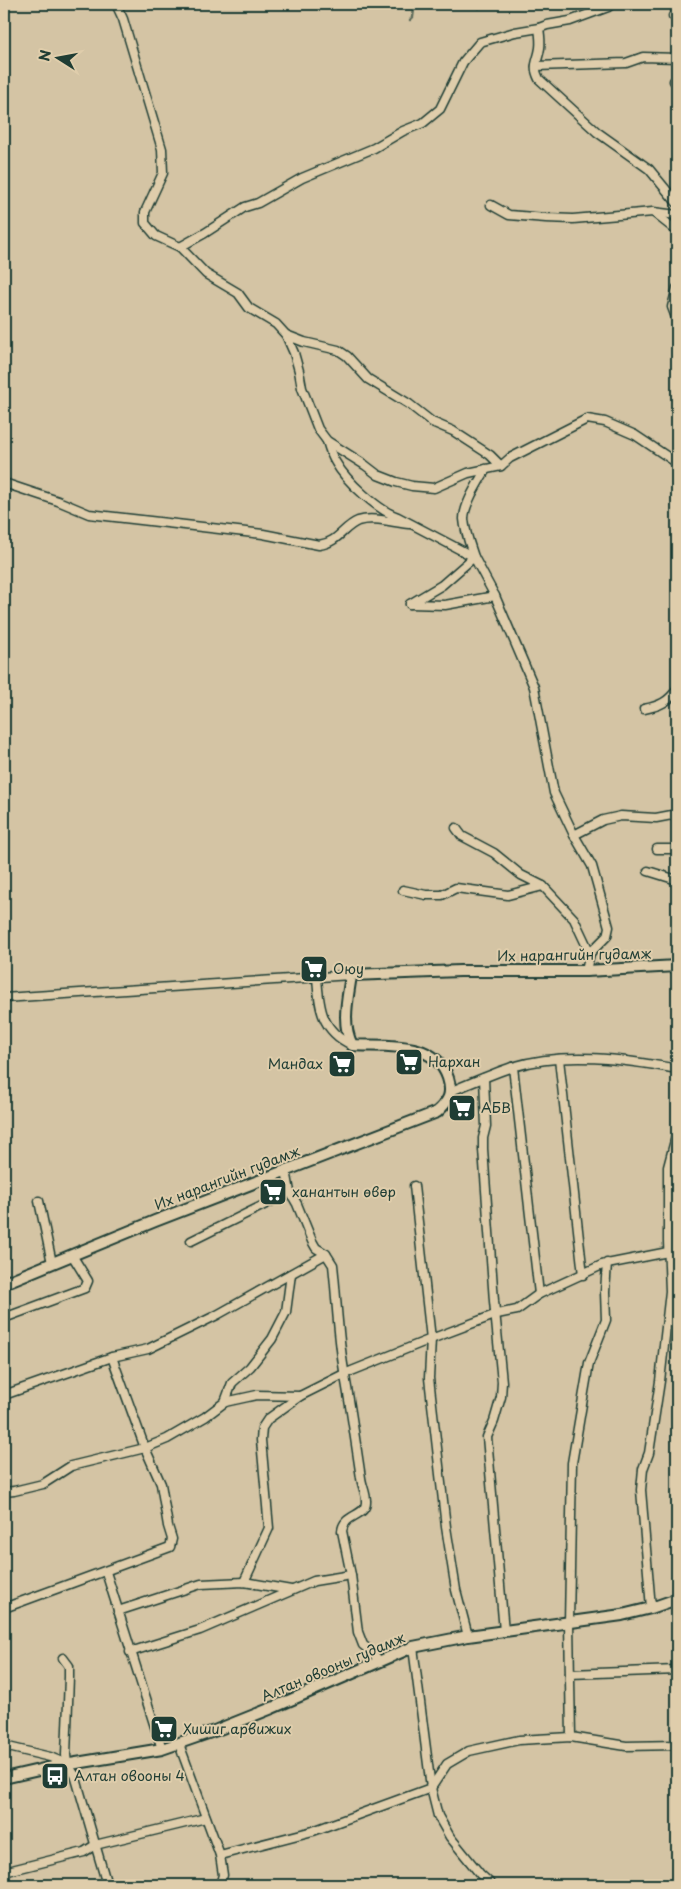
<svg xmlns="http://www.w3.org/2000/svg" width="681" height="1889" font-family="'Playpen Sans',sans-serif">
	<style>
		.lines { fill: none; stroke-linecap: round; stroke-linejoin: round }
		.stream { stroke: #5c6b5a; stroke-width: 2.5 }
		.minor-casing { stroke: #1f3d34; stroke-width: 11 }
		.major-casing { stroke: #1f3d34; stroke-width: 14 }
		.minor { stroke: #dfcdab; stroke-width: 8 }
		.major { stroke: #dfcdab; stroke-width: 10 }
		.labels { text-anchor: middle; stroke-width: 4; stroke-linejoin: round; paint-order: stroke }
		.street-label { font-size: 14px; fill: #1f3d34; stroke: #dfcdab }
		.poi-label { font-size: 14px; fill: #1f3d34; stroke: #dfcdab; text-anchor: start }
	</style>
	<rect width="100%" height="100%" fill="#d4c4a4"/>
	<filter id="ink" filterUnits="userSpaceOnUse"><feTurbulence type="fractalNoise" baseFrequency=".02" numOctaves="2"/><feDisplacementMap in="SourceGraphic" scale="10" xChannelSelector="R" yChannelSelector="G"/><feConvolveMatrix kernelMatrix="1 2 1 2 8 2 1 2 1" color-interpolation-filters="sRGB"/></filter>
	<g filter="url(#ink)">
		<g class="lines">
			<g class="stream">
				<polyline points="479,8 480,4"/>
				<polyline points="410,20 413,17 414,9 417,4"/>
			</g>
			<defs>
				<g id="minor">
					<polyline points="116,4 123,19 162,149 163,173 145,212 145,223 156,236 180,247 206,274 238,293 249,308 276,324 286,335 294,353 299,371 302,388 318,429 327,441 365,465 378,475 396,482 412,486 434,488 468,473 501,466 510,458 587,419 605,422 635,435 677,463"/>
					<path d="M612 4 608 7 570 21 547 25 539 28C540 35 541 41 540 48 538 62 532 65 539 79L597 132 649 169 677 203"/>
					<polyline points="673,16 677,15"/>
					<polyline points="536,66 626,63 643,57 677,58"/>
					<polyline points="674,81 677,81"/>
					<polyline points="491,205 509,215 546,218 573,219 653,212 677,215"/>
					<polyline points="653,212 677,231"/>
					<polyline points="180,247 205,233 245,207 258,203 302,178 374,148 403,131 423,123 440,109 463,62 480,42 515,32 539,28"/>
					<polyline points="677,288 672,307 677,320"/>
					<polyline points="286,335 304,342 338,350 347,356 368,379 409,404 432,422 453,431 490,455 501,466"/>
					<path d="M327 441C329 448 332 457 336 463 346 481 379 511 398 517L474 557 495 596 534 687 554 793 574 835 592 866 609 927 607 936 590 953"/>
					<path d="M4 483 58 501 89 514 263 534 319 545C339 542 343 527 358 521 373 516 394 523 409 524"/>
					<path d="M410 604 442 585 474 557C470 545 465 532 464 519 464 504 479 482 486 469"/>
					<polyline points="410,604 445,605 495,596"/>
					<path d="M644 709C659 706 669 702 677 689"/>
					<polyline points="456,828 462,836 494,853 521,875 543,886"/>
					<polyline points="574,835 603,820 621,816 656,818 677,814"/>
					<polyline points="657,849 677,849"/>
					<polyline points="648,871 677,880"/>
					<polyline points="403,890 426,895 442,895 456,888 508,895 543,886 574,919 590,953 586,971"/>
					<path d="M317 977C319 1007 321 1031 352 1045"/>
					<polyline points="4,998 351,975"/>
					<polyline points="559,1059 583,1275"/>
					<polyline points="513,1067 539,1294"/>
					<polyline points="484,1078 486,1126 483,1138 483,1149 494,1301 502,1382 501,1397 494,1421 487,1437 504,1631"/>
					<path d="M451 1091C471 1083 492 1074 512 1067 564 1051 625 1059 677 1069"/>
					<path d="M286 1170 290 1192 297 1204 312 1241 316 1248 326 1254 333 1265C337 1301 338 1340 345 1376 351 1410 356 1444 361 1478 362 1486 366 1493 366 1501 367 1517 344 1513 342 1531L351 1575 358 1632 363 1645 372 1652 379 1661"/>
					<polyline points="414,1186 431,1339 429,1378 446,1527 456,1590 468,1636"/>
					<polyline points="39,1201 52,1263"/>
					<polyline points="191,1241 290,1192"/>
					<polyline points="4,1318 85,1288 88,1281 72,1255"/>
					<polyline points="4,1395 112,1357 148,1349 217,1315 326,1254"/>
					<polyline points="225,1402 232,1383 250,1367 272,1339 286,1312 291,1274"/>
					<polyline points="4,1492 14,1491 43,1484 71,1466 145,1448 167,1439 205,1417 225,1402 257,1395 300,1396 344,1374 431,1339 497,1314 517,1310 539,1294 602,1265 668,1252 677,1247"/>
					<polyline points="106,1572 162,1749"/>
					<polyline points="244,1582 269,1528 261,1440 262,1428 268,1419 300,1396"/>
					<polyline points="4,1608 170,1547 172,1539 168,1526 161,1484 145,1448 112,1357"/>
					<polyline points="651,1608 641,1490 643,1469 649,1453 660,1381 670,1291 668,1241 668,1167 677,1133"/>
					<polyline points="118,1611 201,1584 244,1582 291,1590"/>
					<polyline points="413,1647 431,1788 438,1816 450,1837 480,1874 492,1885"/>
					<polyline points="130,1652 200,1630 314,1581 351,1575"/>
					<polyline points="63,1658 69,1666 69,1677 66,1755 67,1764"/>
					<polyline points="570,1674 677,1670"/>
					<polyline points="571,1737 569,1623 572,1463 589,1363 606,1320 605,1292 607,1263"/>
					<polyline points="179,1744 220,1855 223,1875 220,1885"/>
					<polyline points="4,1746 50,1757 67,1764 75,1775 107,1885"/>
					<polyline points="220,1855 313,1831 431,1788 447,1764 469,1751 519,1740 571,1737 626,1746 677,1745"/>
					<polyline points="4,1872 84,1852 95,1845 206,1818"/>
				</g>
				<g id="major">
					<path d="M4 1283 155 1221 437 1112C449 1101 453 1094 448 1078 435 1039 385 1047 352 1045 341 1023 348 998 351 975L460 971H586L677 966"/>
					<polyline points="4,1778 52,1767 162,1749 217,1730 272,1708 413,1647 468,1636 622,1615 651,1608 677,1599"/>
				</g>
			</defs>
			<use href="#minor" class="minor-casing"/>
			<use href="#major" class="major-casing"/>
			<use href="#minor" class="minor"/>
			<use href="#major" class="major"/>
		</g>
	</g>
	<defs>
		<symbol id="supermarket-square" viewBox="-11 -11 22 22"><rect x="-9" y="-9" width="18" height="18" rx="4" fill="#1f3d34" stroke="#dfcdab"/><path d="M-6-5.5h2.5l.6 2H6L4.5 2H-2.5L-4.4-4H-6ZM-1.5 3.2a1.3 1.3 0 1 0 .1 0ZM3 3.2a1.3 1.3 0 1 0 .1 0Z" fill="#fff"/></symbol>
		<symbol id="bus-square" viewBox="-11 -11 22 22"><rect x="-9" y="-9" width="18" height="18" rx="4" fill="#1f3d34" stroke="#dfcdab"/><path d="M-5-6H5V4H4V6H2V4H-2V6H-4V4H-5ZM-3.5-4V0h7V-4ZM-3.5 1.2v1.5H-2V1.2ZM2 1.2v1.5H3.5V1.2Z" fill="#fff"/></symbol>
	</defs>
	<g fill-rule="evenodd">
		<use href="#supermarket-square" x="298" y="953" width="32" height="32"/>
		<use href="#supermarket-square" x="393" y="1046" width="32" height="32"/>
		<use href="#supermarket-square" x="326" y="1048" width="32" height="32"/>
		<use href="#supermarket-square" x="446" y="1092" width="32" height="32"/>
		<use href="#supermarket-square" x="257" y="1176" width="32" height="32"/>
		<use href="#supermarket-square" x="148" y="1713" width="32" height="32"/>
		<use href="#bus-square" x="39" y="1760" width="32" height="32"/>
	</g>
	<g class="labels">
		<g class="street-label">
			<text transform="translate(574 955) rotate(-1)" y="5">Их нарангийн гудамж</text>
			<text transform="translate(227 1178) rotate(-21)" y="5">Их нарангийн гудамж</text>
			<text transform="translate(333 1667) rotate(-23)" y="5">Алтан овооны гудамж</text>
		</g>
		<g class="poi-label">
			<text x="333" y="974">Оюу</text>
			<text x="428" y="1067">Нархан</text>
			<text x="323" y="1069" text-anchor="end">Мандах</text>
			<text x="481" y="1113">АБВ</text>
			<text x="292" y="1197">ханантын өвөр</text>
			<text x="183" y="1734">Хишиг арвижих</text>
			<text x="74" y="1781">Алтан овооны 4</text>
		</g>
	</g>
	<rect width="681" height="1889" fill="none" stroke="#dfcdab" stroke-width="20"/>
	<rect x="10" y="10" width="661" height="1869" fill="none" stroke="#1f3d34" stroke-width="2" filter="url(#ink)"/>
	<g transform="translate(58 58) rotate(281)" stroke="#dfcdab" stroke-width="4" paint-order="stroke">
	<path d="M0-4L9 19L0 12L-9 19Z" fill="#1f3d34"/>
	<text y="-8" font-size="14" font-weight="bold" text-anchor="middle" fill="#1f3d34">N</text>
	</g>
</svg>
